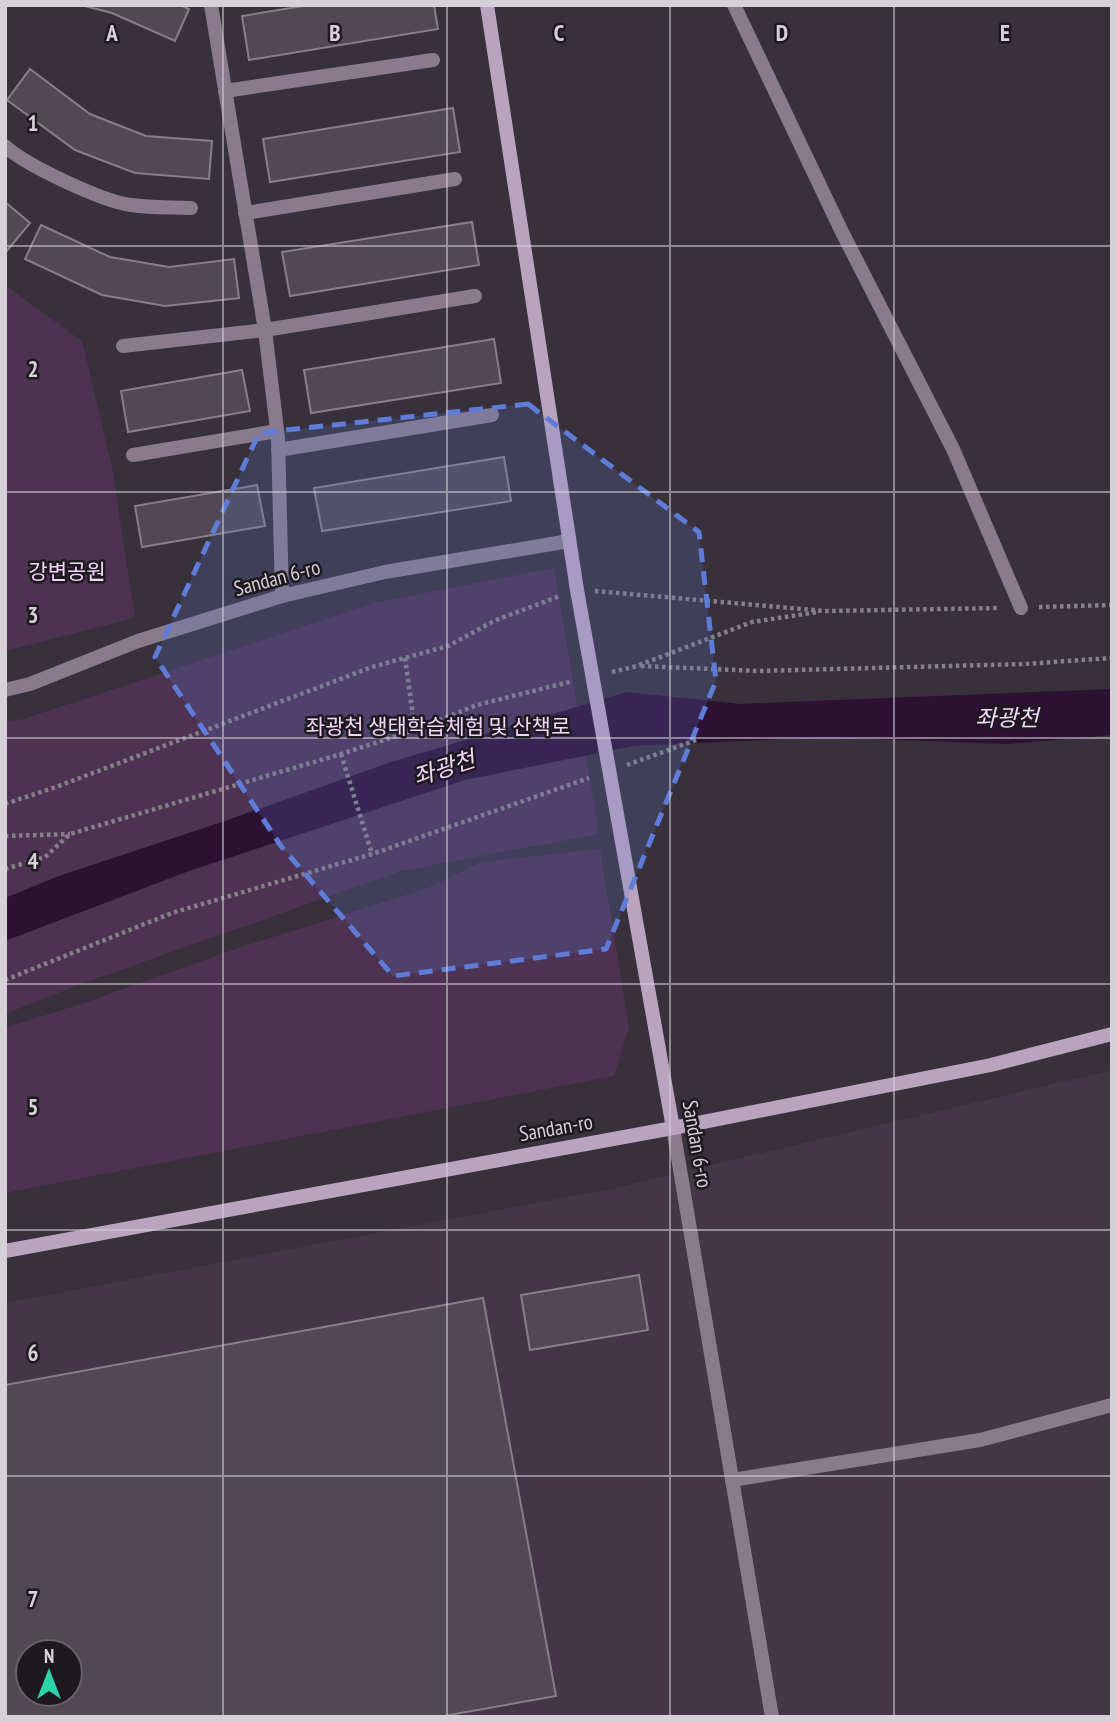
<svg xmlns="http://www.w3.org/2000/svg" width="1117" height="1722" font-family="'PT Sans Narrow','Noto Sans KR',sans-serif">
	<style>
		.built { fill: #433645; fill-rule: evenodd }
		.green { fill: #4d3252 }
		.water { fill: #2d1132 }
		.building { fill: #504852; stroke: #887e8a; stroke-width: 2; fill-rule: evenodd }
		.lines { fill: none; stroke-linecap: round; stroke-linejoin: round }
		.path { stroke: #868088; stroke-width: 4.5; stroke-dasharray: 3.5 3.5; stroke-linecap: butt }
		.lane { stroke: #897b8c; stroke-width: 14 }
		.street { stroke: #897b8c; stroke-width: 14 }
		.secondary { stroke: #baa3bf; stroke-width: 14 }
		.marked { fill: #5e7cd8; fill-opacity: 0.2; stroke: #5e7cd8; stroke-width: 5; stroke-dasharray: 14 9; stroke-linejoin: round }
		.grid { fill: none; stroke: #d6d1d7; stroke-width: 2; stroke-opacity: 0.55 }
		.labels { text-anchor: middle; stroke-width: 5; stroke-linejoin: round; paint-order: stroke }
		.park-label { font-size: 21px; fill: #f4d5fa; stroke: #1d191e }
		.street-label { font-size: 21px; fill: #d6d1d7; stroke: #1d191e }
		.water-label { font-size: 23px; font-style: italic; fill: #f5d5fb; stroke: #1d191e }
		.grid-label { font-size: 23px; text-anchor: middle; font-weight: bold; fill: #d6d1d7; stroke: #1d191e; stroke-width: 5; stroke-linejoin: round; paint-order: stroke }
	</style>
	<rect width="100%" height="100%" fill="#38303a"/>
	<path class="built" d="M1112 1070V1717H5V1303L615 1188ZM28 1652H70V1694H28Z"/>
	<g class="green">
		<polygon points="5,285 82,341 112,467 135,618 5,651"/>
		<polygon points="554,568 599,834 401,871 81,984 5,1014 5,722 23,719 374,603"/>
		<polygon points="600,849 629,1028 614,1076 5,1193 5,1028 87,1002 241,947 428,888 481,862"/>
	</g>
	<polygon class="water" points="1112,689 1112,735 1007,744 826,737 633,746 465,780 189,871 5,941 5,898 59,876 222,822 391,762 627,692 740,704"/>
	<g class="building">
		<polygon points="81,5 180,5 189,9 175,41 112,13"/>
		<polygon points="309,5 434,5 438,29 249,60 242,16"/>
		<polygon points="30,69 90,114 146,136 212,141 209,179 135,173 75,150 7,100"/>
		<polygon points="453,108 460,152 270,182 263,139"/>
		<polygon points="5,202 30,223 6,252 5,251"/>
		<polygon points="472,222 479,265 290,296 282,252"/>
		<polygon points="41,225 110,257 169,267 234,259 239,298 165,306 102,295 25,259"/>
		<polygon points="494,339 501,383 311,413 304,370"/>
		<polygon points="242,370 250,411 128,432 121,391"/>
		<polygon points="504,457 511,501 322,531 314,488"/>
		<polygon points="257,485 265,526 142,547 135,506"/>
		<polygon points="639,1275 648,1330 530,1350 521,1295"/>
		<path d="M483 1298 556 1696 438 1717H5V1385ZM28 1652H70V1694H28Z"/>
	</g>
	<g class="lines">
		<g class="path">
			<polyline points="595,591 825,611 999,608"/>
			<polyline points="1039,607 1112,605"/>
			<polyline points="405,658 415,730"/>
			<polyline points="641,666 759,671 1024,664 1112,658"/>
			<polyline points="612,672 637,666 752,622 818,612"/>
			<polyline points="341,754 372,854"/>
			<polyline points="627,765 696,740"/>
			<polyline points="5,804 56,787 372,667 448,646 496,620 560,596"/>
			<polyline points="5,836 70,834"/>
			<polyline points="5,869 45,857 70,834 341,754 415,730 477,705 573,681"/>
			<polyline points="5,980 172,913 372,854 589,778"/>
		</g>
		<g class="lane">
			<polyline points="211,5 265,330 278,438 282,596"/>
			<polyline points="734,5 842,232 953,449 1021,608"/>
			<polyline points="225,91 433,60"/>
			<path d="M5 146C25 165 104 202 131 205 151 208 171 207 191 208"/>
			<polyline points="245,213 455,179"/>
			<polyline points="123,346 265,330 475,296"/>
			<polyline points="278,450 492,415"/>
			<polyline points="133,455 277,431"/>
		</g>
		<g class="street">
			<polyline points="5,690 30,684 138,641 282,596 385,572 569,541"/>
			<polyline points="673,1128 772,1717"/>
			<polyline points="732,1480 980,1440 1112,1405"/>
		</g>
		<g class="secondary">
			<polyline points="487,5 577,590 673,1128"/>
			<polyline points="5,1251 673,1128 991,1065 1112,1034"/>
		</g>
	</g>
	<path class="marked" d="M528 404 699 532 716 681 606 949 393 976 281 846 155 657 259 433Z"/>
	<path class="grid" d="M223 5V1717M447 5V1717M670 5V1717M894 5V1717M5 246H1112M5 492H1112M5 738H1112M5 984H1112M5 1230H1112M5 1476H1112"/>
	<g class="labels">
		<g class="park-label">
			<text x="67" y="579">강변공원</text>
			<text x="438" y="734">좌광천 생태학습체험 및 산책로</text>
		</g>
		<g class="street-label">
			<text transform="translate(277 578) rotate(-15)" y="7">Sandan 6-ro</text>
			<text transform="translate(556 1128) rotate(-10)" y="7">Sandan-ro</text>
			<text transform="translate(697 1144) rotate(80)" y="7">Sandan 6-ro</text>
		</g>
		<g class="water-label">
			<text x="1007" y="726">좌광천</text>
			<text transform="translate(444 768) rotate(-18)" y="8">좌광천</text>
		</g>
	</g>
	<g class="grid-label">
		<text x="112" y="41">A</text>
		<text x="335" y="41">B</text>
		<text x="559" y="41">C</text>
		<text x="782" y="41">D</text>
		<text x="1005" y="41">E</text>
		<text x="33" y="131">1</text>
		<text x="33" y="377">2</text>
		<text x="33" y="623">3</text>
		<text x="33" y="869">4</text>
		<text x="33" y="1115">5</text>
		<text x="33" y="1361">6</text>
		<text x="33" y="1607">7</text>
	</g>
	<rect width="1117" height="1722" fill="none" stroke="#d6d1d7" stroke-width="14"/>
	<g transform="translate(49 1673)"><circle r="33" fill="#1d191e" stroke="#676368" stroke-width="2"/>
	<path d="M0-5L12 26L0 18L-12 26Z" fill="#2dd4ab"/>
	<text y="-10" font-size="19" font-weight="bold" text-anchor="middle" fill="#d6d1d7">N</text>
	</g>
</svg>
